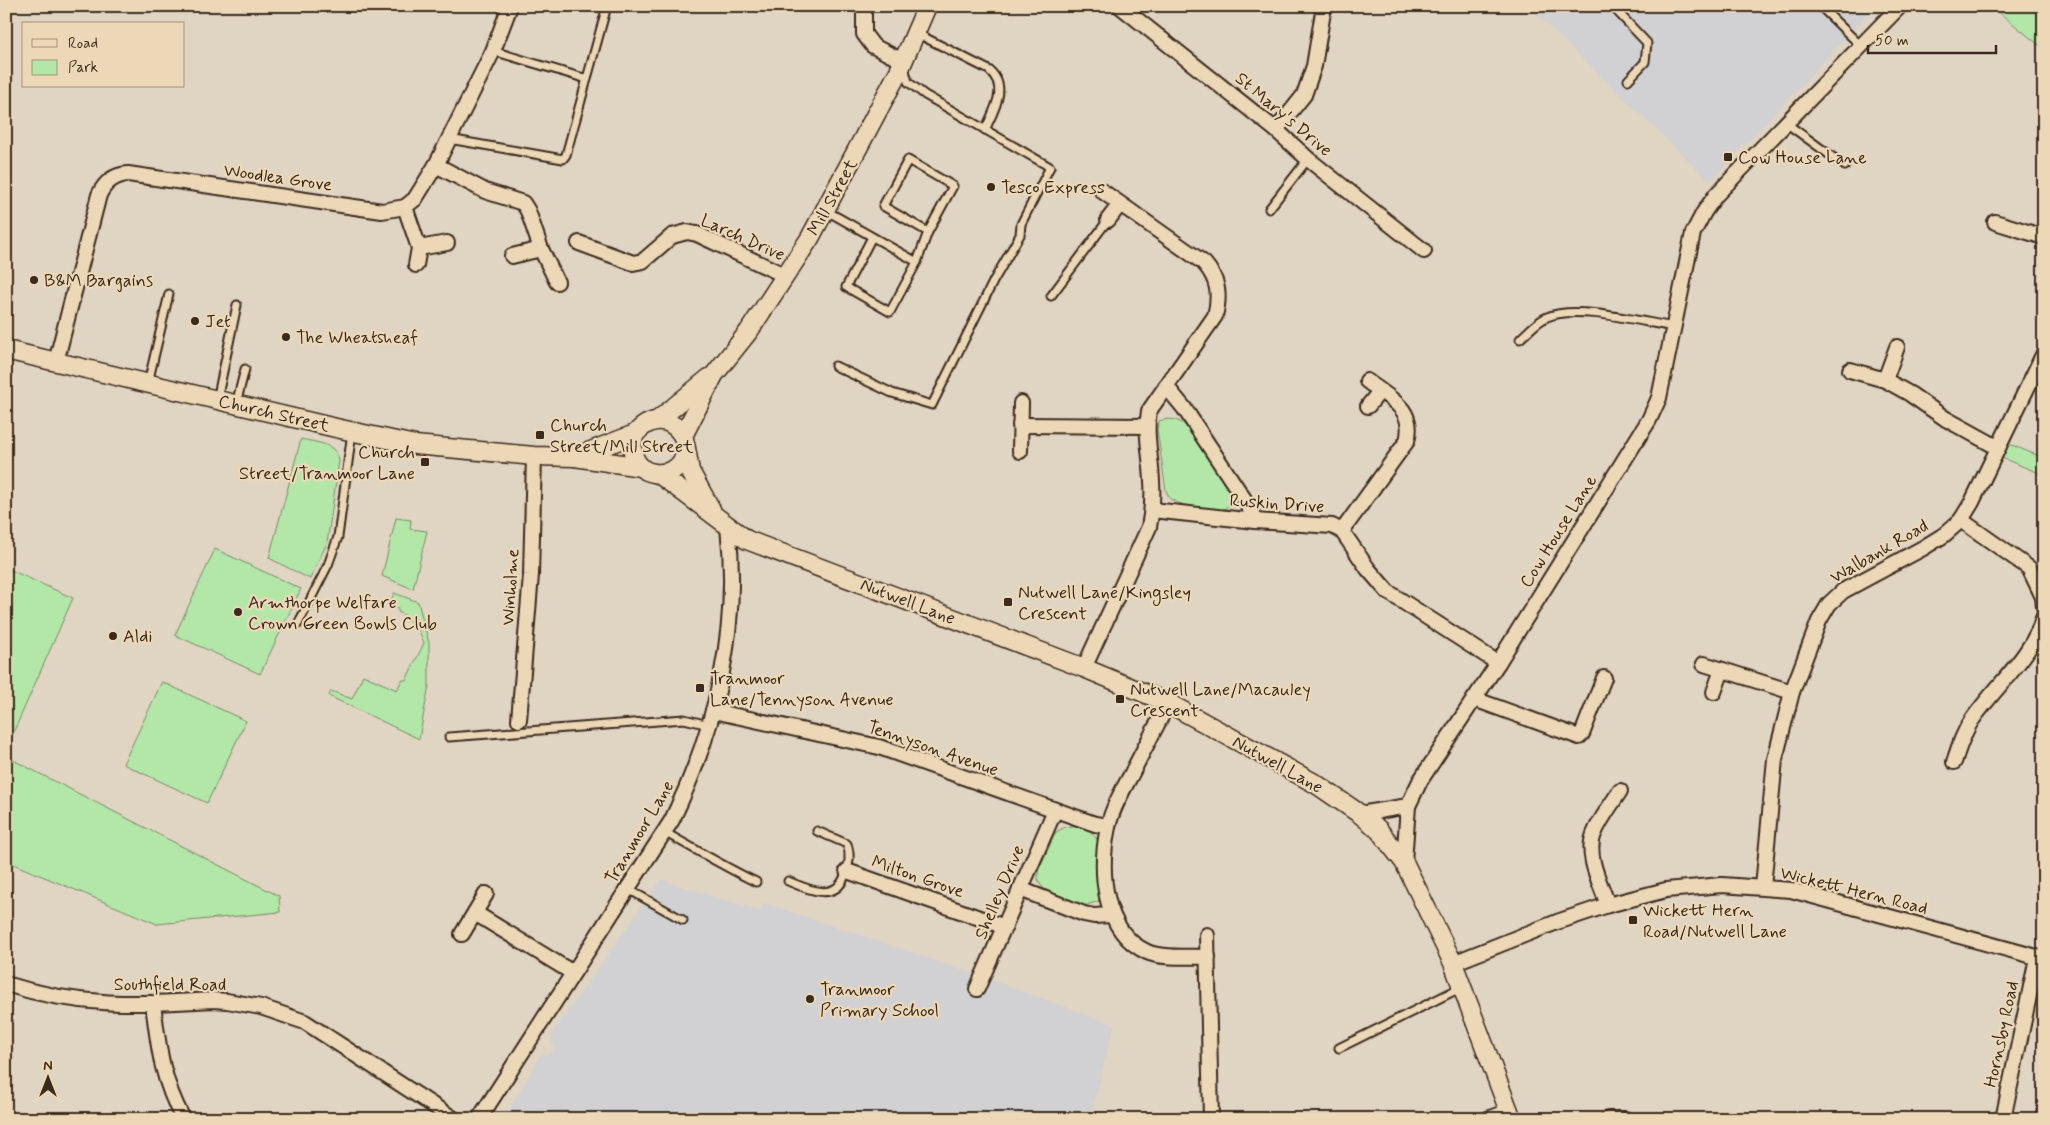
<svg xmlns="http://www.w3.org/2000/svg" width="2050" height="1125" font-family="Mynerve,sans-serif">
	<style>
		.built { fill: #d1d0d2 }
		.green { fill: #b3e7a8; stroke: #778863 }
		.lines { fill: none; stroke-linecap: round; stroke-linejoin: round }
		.service-casing { stroke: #3b2a1e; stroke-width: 11 }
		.minor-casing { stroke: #3b2a1e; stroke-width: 18 }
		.tertiary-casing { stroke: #3b2a1e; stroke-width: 21 }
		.service { stroke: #ecd7b6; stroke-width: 7 }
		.minor { stroke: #ecd7b6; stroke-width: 14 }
		.tertiary { stroke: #ecd7b6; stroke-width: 18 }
		.poi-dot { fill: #3b2a1e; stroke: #ecd7b6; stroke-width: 2 }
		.labels { text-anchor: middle; stroke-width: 4.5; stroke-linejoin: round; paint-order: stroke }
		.street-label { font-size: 18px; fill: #3b2a1e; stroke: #ecd7b6 }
		.poi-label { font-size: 18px; fill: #3b2a1e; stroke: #ecd7b6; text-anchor: start }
	</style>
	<rect width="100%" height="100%" fill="#e0d4c3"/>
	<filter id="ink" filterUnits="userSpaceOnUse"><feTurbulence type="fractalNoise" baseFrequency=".02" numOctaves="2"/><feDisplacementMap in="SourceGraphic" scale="10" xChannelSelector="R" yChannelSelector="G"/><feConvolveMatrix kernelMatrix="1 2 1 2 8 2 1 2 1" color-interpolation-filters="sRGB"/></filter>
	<g filter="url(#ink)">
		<g class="built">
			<polygon points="1528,6 1876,6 1710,181"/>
			<polygon points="661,880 760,911 764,903 972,973 1114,1025 1090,1119 504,1119 541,1055 549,1054 554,1049 551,1035"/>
		</g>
		<g class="green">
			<polygon points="1993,6 2044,6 2044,49 1995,9"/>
			<path d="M1168 419 1176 420 1184 424 1231 492C1237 524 1185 507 1170 499L1166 491 1157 429 1159 421Z"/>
			<path d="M301 439C316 443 336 442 339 461L327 543 310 579 269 558Z"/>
			<polygon points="2009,444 2044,458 2044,475 2002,458"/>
			<polygon points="396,518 411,520 410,529 427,531 413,589 382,576"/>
			<polygon points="215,549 301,589 260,674 175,635"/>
			<polygon points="6,568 73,598 6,749"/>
			<polygon points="394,593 418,602 429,643 429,685 419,739 329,696 331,691 352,699 363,675 397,690 402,680 406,680 424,643 416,624 406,619 406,616 398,612 398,608 390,604"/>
			<polygon points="162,682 246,721 207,803 123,764"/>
			<polygon points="11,759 279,896 280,912 157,924 6,861 6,768"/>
			<polygon points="1079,825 1089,829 1099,842 1099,901 1084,906 1050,893 1042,887 1038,880 1038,871 1056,832 1065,827"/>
		</g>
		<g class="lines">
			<defs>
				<g id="service">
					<polyline points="1612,6 1647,43 1645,62 1628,80"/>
					<polyline points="1820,6 1861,46"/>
					<path d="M916 33 989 70C1009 87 994 110 985 130"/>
					<polyline points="493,51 587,79"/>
					<polyline points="1786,123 1845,166"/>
					<polyline points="449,139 563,159 566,155 607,6"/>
					<polyline points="1269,209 1308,159"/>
					<polyline points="825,210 917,262 928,232 953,186 908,160 883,206 928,232"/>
					<polyline points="872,237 846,287 890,312 917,262"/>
					<polyline points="1051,296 1108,220"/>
					<path d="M1520 339C1529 331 1536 322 1547 317 1576 304 1642 322 1674 327"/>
					<polyline points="835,366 892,393 932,405 994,280 1020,235 1021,224 1050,167 925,95 908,82 904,66"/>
					<polyline points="148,383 169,294"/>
					<polyline points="217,400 237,305"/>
					<polyline points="236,404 245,369"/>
					<polyline points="298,624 328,565 338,537 352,432"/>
					<polyline points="449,737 684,719 709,725"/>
					<path d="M664 832C695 849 725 867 756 882"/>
					<path d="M788 881C807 889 836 903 845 875 849 864 851 856 847 844L817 831"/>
					<polyline points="628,889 683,920"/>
					<polyline points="1339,1048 1462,987"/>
				</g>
				<g id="minor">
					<polyline points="864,6 864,34 873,46 903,61"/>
					<polyline points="1120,6 1276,130 1308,159 1424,251"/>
					<polyline points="1276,130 1304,95 1314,66 1324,6"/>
					<polyline points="436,165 485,191 523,203 528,211 541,249 557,282"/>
					<polyline points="405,207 419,248 416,265"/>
					<polyline points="1108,220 1120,204"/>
					<polyline points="1995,222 2044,237"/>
					<polyline points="579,243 633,263 643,261 672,236 687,232 697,234 786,276"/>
					<polyline points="419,248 447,243"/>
					<polyline points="512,256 541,249"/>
					<path d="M56 362 99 195C105 182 114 175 128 174L382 211 405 207 415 199 436 165 493 51 510 6"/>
					<polyline points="1850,370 1885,380 1910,394 1946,419 1997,447"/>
					<polyline points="1885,380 1897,347"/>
					<polyline points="1166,386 1184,408 1248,505 1255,521"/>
					<polyline points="1368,406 1380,391"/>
					<polyline points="1020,425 1146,426"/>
					<polyline points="1020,451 1021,403"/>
					<polyline points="1152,510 1255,521 1332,526 1342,531 1368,569 1388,592 1498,663"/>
					<polyline points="1961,520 2029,568 2043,597 2044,607"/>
					<path d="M1342 531 1407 441C1416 409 1389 398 1367 381"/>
					<polyline points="1704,664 1792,692"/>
					<path d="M1084 668 1149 527C1152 512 1153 496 1152 481 1151 457 1145 434 1149 411L1215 316C1220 296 1219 280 1204 263L1102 191"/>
					<polyline points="1714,692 1722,670"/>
					<polyline points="1474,699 1579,737 1582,734 1604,678"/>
					<path d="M1168 703C1156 727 1143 751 1131 775 1122 791 1112 809 1108 827 1099 870 1102 931 1147 952 1162 959 1191 956 1208 957"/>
					<polyline points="713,711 879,747 1095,824 1108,826"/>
					<polyline points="519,720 531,575 534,456"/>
					<path d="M1954 762C1959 747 1963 733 1972 720 1996 685 2033 656 2044 615"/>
					<polyline points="1360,814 1408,806"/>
					<polyline points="1404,862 1408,806 1420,781 1498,663 1649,420 1659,398 1693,233 1704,212 1716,195 1900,6"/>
					<polyline points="847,871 1005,927"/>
					<polyline points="1763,887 1775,759 1792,692 1819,621 1829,604 1843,591 1923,548 1944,535 1961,520 1972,502 2044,353"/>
					<polyline points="1020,889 1084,914 1094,916 1111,915"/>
					<path d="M1608 905C1601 885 1585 855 1594 834 1600 819 1611 805 1620 791"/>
					<polyline points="475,913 573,973"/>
					<polyline points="462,934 486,894"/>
					<polyline points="1207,935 1211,1119"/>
					<polyline points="1453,963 1557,922 1608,905 1666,890 1722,885 1791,890 2044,959"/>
					<path d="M6 984C78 1007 139 1005 213 1000L227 1001 261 1007 305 1022 454 1119"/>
					<polyline points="977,989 1055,810"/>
					<path d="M153 1004C159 1049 161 1077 183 1119"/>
					<path d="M479 1119 672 820C716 729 740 628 728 527"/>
					<polyline points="1488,1119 1509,1111"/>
					<polyline points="1608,1119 1625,1119"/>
					<polyline points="2003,1119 2037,958"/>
				</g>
				<g id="tertiary">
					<polyline points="6,350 336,428 415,445 534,456 575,457 641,467"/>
					<polyline points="658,420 709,378"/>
					<polyline points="683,436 714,375 749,331 810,238 899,71 927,6"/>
					<polyline points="686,448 690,471 711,509"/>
					<path d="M575 457 635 434C667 396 706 449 673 470 667 473 661 474 654 473 634 470 629 450 635 434"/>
					<polyline points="659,474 747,540 1084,668 1168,703 1316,784 1360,814 1378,829 1404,862 1453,963 1512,1119"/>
				</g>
			</defs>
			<use href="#service" class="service-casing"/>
			<use href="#minor" class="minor-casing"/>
			<use href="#tertiary" class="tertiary-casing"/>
			<use href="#service" class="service"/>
			<use href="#minor" class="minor"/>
			<use href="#tertiary" class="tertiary"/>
		</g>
	</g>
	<g class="poi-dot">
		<rect x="1723" y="152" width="10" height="10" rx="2.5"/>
		<circle cx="991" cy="187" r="5"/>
		<circle cx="34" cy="280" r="5"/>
		<circle cx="195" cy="321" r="5"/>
		<circle cx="286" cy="337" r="5"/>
		<rect x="535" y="430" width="10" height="10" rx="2.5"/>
		<rect x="420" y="457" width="10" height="10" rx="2.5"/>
		<rect x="1003" y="597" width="10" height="10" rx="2.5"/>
		<circle cx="238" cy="612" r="5"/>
		<circle cx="113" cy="636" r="5"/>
		<rect x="695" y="683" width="10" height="10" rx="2.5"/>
		<rect x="1115" y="694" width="10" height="10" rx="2.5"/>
		<rect x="1628" y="915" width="10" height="10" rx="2.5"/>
		<circle cx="810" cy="999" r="5"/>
	</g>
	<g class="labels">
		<g class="street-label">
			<text transform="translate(1284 114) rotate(40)" y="6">St Mary's Drive</text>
			<text transform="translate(278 177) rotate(8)" y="6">Woodlea Grove</text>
			<text transform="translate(832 197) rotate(-61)" y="6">Mill Street</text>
			<text transform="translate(743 237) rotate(24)" y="6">Larch Drive</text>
			<text transform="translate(274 413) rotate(13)" y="6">Church Street</text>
			<text transform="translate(1277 503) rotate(4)" y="6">Ruskin Drive</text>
			<text transform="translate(1558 531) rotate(-58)" y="6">Cow House Lane</text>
			<text transform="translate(1879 551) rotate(-30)" y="6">Walbank Road</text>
			<text transform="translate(510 587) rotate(-86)" y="6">Winholme</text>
			<text transform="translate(908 601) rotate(21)" y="6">Nutwell Lane</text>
			<text transform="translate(933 748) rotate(19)" y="6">Tennyson Avenue</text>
			<text transform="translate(1278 764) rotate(29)" y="6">Nutwell Lane</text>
			<text transform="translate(639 832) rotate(-59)" y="6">Tranmoor Lane</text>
			<text transform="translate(918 876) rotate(19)" y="6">Milton Grove</text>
			<text transform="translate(1854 890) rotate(14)" y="6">Wickett Hern Road</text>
			<text transform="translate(999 892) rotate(-67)" y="6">Shelley Drive</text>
			<text x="170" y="990">Southfield Road</text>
			<text transform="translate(2001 1034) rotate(-78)" y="6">Hornsby Road</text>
		</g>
		<g class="poi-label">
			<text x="1738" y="163">Cow House Lane</text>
			<text x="1001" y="193">Tesco Express</text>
			<text x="44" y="286">B&amp;M Bargains</text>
			<text x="205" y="327">Jet</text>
			<text x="296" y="343">The Wheatsheaf</text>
			<text x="550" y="431">Church<tspan x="550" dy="21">Street/Mill Street</tspan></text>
			<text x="415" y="458" text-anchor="end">Church<tspan x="415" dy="21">Street/Tranmoor Lane</tspan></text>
			<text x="1018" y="598">Nutwell Lane/Kingsley<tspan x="1018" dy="21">Crescent</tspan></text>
			<text x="248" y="608">Armthorpe Welfare<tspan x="248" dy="21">Crown Green Bowls Club</tspan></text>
			<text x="123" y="642">Aldi</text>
			<text x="710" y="684">Tranmoor<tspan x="710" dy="21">Lane/Tennyson Avenue</tspan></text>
			<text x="1130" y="695">Nutwell Lane/Macauley<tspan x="1130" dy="21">Crescent</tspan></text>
			<text x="1643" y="916">Wickett Hern<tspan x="1643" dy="21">Road/Nutwell Lane</tspan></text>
			<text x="820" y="995">Tranmoor<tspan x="820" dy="21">Primary School</tspan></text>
		</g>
	</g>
	<rect width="2050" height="1125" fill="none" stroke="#ecd7b6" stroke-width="25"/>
	<rect x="12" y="12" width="2025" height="1100" fill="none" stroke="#3b2a1e" stroke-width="2" filter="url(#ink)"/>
	<rect x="22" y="22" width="162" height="65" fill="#ecd7b6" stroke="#a59279"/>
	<rect x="32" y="39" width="25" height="8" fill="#ecd7b6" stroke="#a59279"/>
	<text x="68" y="48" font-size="15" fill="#3b2a1e">Road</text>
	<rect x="32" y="60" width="25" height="15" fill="#b3e7a8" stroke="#a59279"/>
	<text x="68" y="72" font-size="15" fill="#3b2a1e">Park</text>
	<g transform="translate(48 1078)" stroke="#ecd7b6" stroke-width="4" paint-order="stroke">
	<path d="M0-4L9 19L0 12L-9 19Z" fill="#3b2a1e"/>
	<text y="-8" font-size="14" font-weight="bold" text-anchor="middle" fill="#3b2a1e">N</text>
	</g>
	<path d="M1868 45v8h128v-8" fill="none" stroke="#3b2a1e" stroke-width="2.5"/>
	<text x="1875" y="45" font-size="15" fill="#3b2a1e" stroke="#ecd7b6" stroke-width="4" paint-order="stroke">50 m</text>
</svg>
